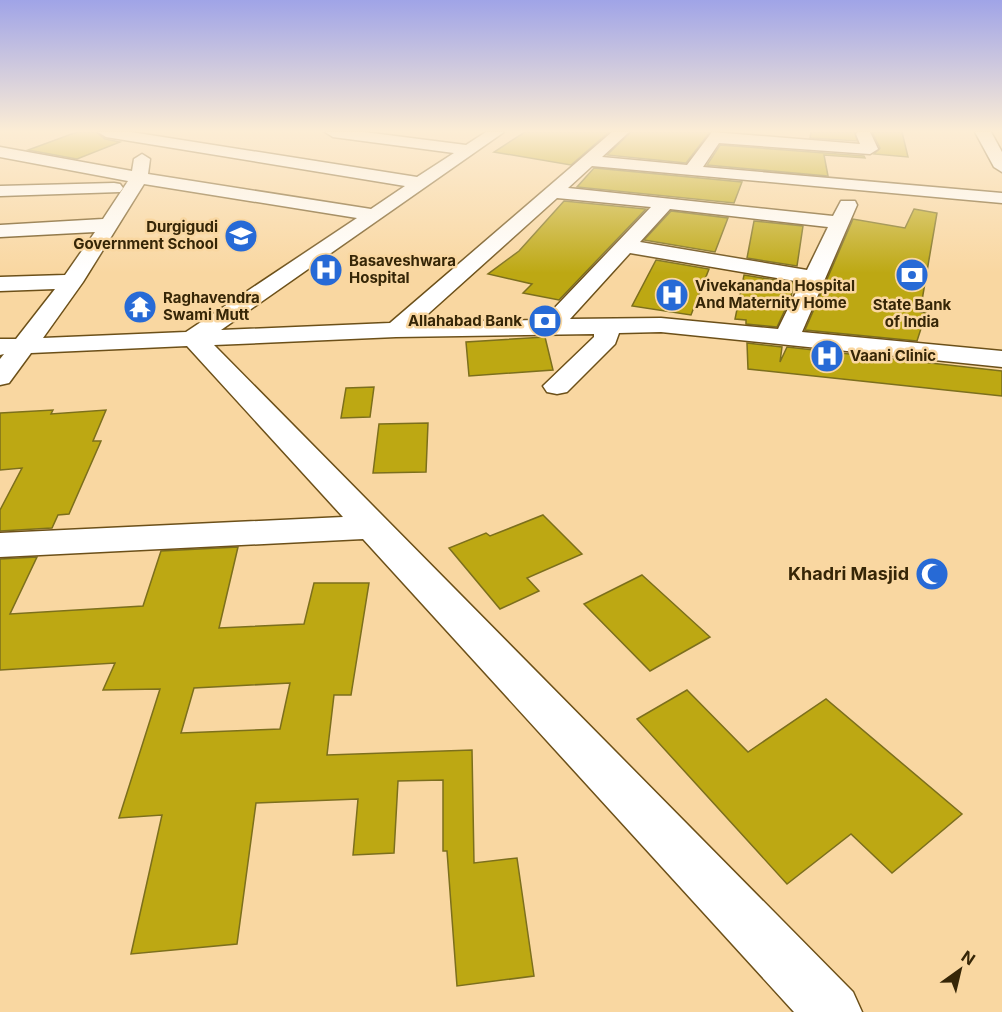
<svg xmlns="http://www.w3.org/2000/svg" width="1002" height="1012" font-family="Inter,sans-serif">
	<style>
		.building { fill: #bda813; stroke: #7c6f1d; stroke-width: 1.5; fill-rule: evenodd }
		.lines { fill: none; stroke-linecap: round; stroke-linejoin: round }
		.minor-casing { stroke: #6c5019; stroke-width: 3 }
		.major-casing { stroke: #6c5019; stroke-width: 3 }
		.minor { fill: #fff; fill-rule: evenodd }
		.major { fill: #fff; fill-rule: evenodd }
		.labels { text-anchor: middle; stroke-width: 5; stroke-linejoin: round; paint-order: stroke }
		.far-poi-label { font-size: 15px; font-weight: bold; fill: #362607; stroke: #f9d7a1; text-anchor: start }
		.poi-label { font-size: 18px; font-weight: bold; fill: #362607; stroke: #f9d7a1; text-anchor: end }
	</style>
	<rect width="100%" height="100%" fill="#f9d7a1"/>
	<g class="building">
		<polygon points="77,132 96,132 105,139 120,142 77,159 28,150"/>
		<polygon points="525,132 609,132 571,165 494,152"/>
		<polygon points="631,132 710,132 686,163 607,155"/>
		<polygon points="811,132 855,132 857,141 810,138"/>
		<polygon points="872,132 902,132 908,157 874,154 880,148"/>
		<polygon points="720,145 864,156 865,158 824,155 828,176 707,165"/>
		<polygon points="594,168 742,182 734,203 577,187"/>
		<polygon points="564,201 646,209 559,300 523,293 532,284 488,274 519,251"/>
		<polygon points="914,209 937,213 920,312 926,313 917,341 805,330 853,219 905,228"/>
		<polygon points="671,211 728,218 715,252 644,240"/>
		<polygon points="754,221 803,226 797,266 747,258"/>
		<polygon points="656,260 709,269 691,315 632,306"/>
		<polygon points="744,275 794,283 791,297 777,327 746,324 746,320 735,319"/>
		<polygon points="545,337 553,370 469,376 466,342"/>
		<polygon points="747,343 782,347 780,362 787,347 1002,371 1002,396 748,369"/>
		<polygon points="374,387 370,417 341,418 346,388"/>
		<polygon points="53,410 51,414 106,410 93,441 101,441 69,514 58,515 52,528 0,531 0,510 22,468 0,470 0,413"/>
		<polygon points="428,423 426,472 373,473 379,424"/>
		<polygon points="543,515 582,554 527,578 539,591 500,609 449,548 486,533 490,536"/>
		<path d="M238 547 219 628 304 624 314 583H369L351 695H334L327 755 472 750 474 863 517 858 534 976 457 986 447 851H443V780L398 781 394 853 353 855 358 799 256 803 237 944 131 954 162 815 119 818 160 689 103 690 115 663 0 670V559L37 557 10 614 143 606 161 551ZM290 683 280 729 181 733 194 688Z"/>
		<polygon points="642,575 710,637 650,671 584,604"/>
		<polygon points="687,690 748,752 826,699 962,814 892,873 851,834 787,884 637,719"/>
	</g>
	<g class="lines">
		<defs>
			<g id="minor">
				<path d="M98 132H131L417 177 454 153 333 137 325 132H364L466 145 486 132H504L221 330 390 323 612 132H629L602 157 687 165 712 132 860 144 856 134 858 132H870L878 149 870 154 719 143 703 167 1002 193V203L592 166 568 188 833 216 841 201H855L857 205 802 332 1002 351V367L661 332 619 333 615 344 567 392 557 394 547 392 543 386 594 337V334L396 337 214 345 853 992 862 1012H794L363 539 0 557V533L343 517 187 346 31 353 9 383 0 385V359L4 354 0 355V339H16L55 289 0 291V277L65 275 95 232 0 237V225L103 219 128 181 0 157V147L132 171 134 159 142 154 150 159 148 174 371 209 405 186 106 137ZM144 184 357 218 186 332 43 338 83 282ZM557 198 651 207 543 320 419 322ZM670 209 828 227 807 270 640 242ZM630 253 801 282 778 329 661 318 570 319Z"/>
				<polygon points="114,183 120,184 123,188 120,192 0,196 0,186"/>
			</g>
			<polygon id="major" points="975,132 991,132 1002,152 1002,172 994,167"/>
		</defs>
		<use href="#minor" class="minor-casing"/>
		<use href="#major" class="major-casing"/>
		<use href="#minor" class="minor"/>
		<use href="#major" class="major"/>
	</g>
	<linearGradient id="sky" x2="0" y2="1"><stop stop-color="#a0a4e7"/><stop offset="0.48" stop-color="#fcedd5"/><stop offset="1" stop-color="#fcedd5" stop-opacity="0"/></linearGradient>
	<rect width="1002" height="273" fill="url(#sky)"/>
	<defs>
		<symbol id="school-disc" viewBox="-11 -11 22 22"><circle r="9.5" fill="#276ad6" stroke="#f9d7a1"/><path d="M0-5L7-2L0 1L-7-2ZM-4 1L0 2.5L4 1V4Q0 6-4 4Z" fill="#fff"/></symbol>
		<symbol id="hospital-disc" viewBox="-11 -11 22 22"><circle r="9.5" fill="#276ad6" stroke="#f9d7a1"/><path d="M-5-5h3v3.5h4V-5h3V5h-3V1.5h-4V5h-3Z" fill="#fff"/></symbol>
		<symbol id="bank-disc" viewBox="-11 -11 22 22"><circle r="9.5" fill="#276ad6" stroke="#f9d7a1"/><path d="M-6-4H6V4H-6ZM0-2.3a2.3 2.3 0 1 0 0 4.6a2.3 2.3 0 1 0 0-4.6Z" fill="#fff"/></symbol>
		<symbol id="temple-disc" viewBox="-11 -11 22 22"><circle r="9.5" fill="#276ad6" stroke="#f9d7a1"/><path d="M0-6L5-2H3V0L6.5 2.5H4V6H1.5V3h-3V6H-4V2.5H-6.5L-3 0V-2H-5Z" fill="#fff"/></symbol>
		<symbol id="mosque-disc" viewBox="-11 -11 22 22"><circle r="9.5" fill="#276ad6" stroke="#f9d7a1"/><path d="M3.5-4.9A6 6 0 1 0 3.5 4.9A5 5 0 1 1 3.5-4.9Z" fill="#fff"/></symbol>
	</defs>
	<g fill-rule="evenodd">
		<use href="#school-disc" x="222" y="217" width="38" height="38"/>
		<use href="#hospital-disc" x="307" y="251" width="38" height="38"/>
		<use href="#bank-disc" x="893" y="256" width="38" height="38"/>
		<use href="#hospital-disc" x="653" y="276" width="38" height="38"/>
		<use href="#temple-disc" x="121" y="288" width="38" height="38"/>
		<use href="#bank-disc" x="526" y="302" width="38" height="38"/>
		<use href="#hospital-disc" x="808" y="337" width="38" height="38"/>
		<use href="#mosque-disc" x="913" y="555" width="38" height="38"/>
	</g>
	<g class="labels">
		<g class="far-poi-label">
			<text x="218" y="232" text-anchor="end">Durgigudi<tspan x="218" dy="17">Government School</tspan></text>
			<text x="349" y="266">Basaveshwara<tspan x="349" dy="17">Hospital</tspan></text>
			<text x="695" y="291">Vivekananda Hospital<tspan x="695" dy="17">And Maternity Home</tspan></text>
			<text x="163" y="303">Raghavendra<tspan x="163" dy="17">Swami Mutt</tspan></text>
			<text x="912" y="310" text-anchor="middle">State Bank<tspan x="912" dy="17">of India</tspan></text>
			<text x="522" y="326" text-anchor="end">Allahabad Bank</text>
			<text x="850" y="361">Vaani Clinic</text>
		</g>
		<g class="poi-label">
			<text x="909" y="580">Khadri Masjid</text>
		</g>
	</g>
	<g transform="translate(960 970) rotate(34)" stroke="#f9d7a1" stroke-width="4.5" paint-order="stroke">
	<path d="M0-4.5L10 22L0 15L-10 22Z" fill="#362607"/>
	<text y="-9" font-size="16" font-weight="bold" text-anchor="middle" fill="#362607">N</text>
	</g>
</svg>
